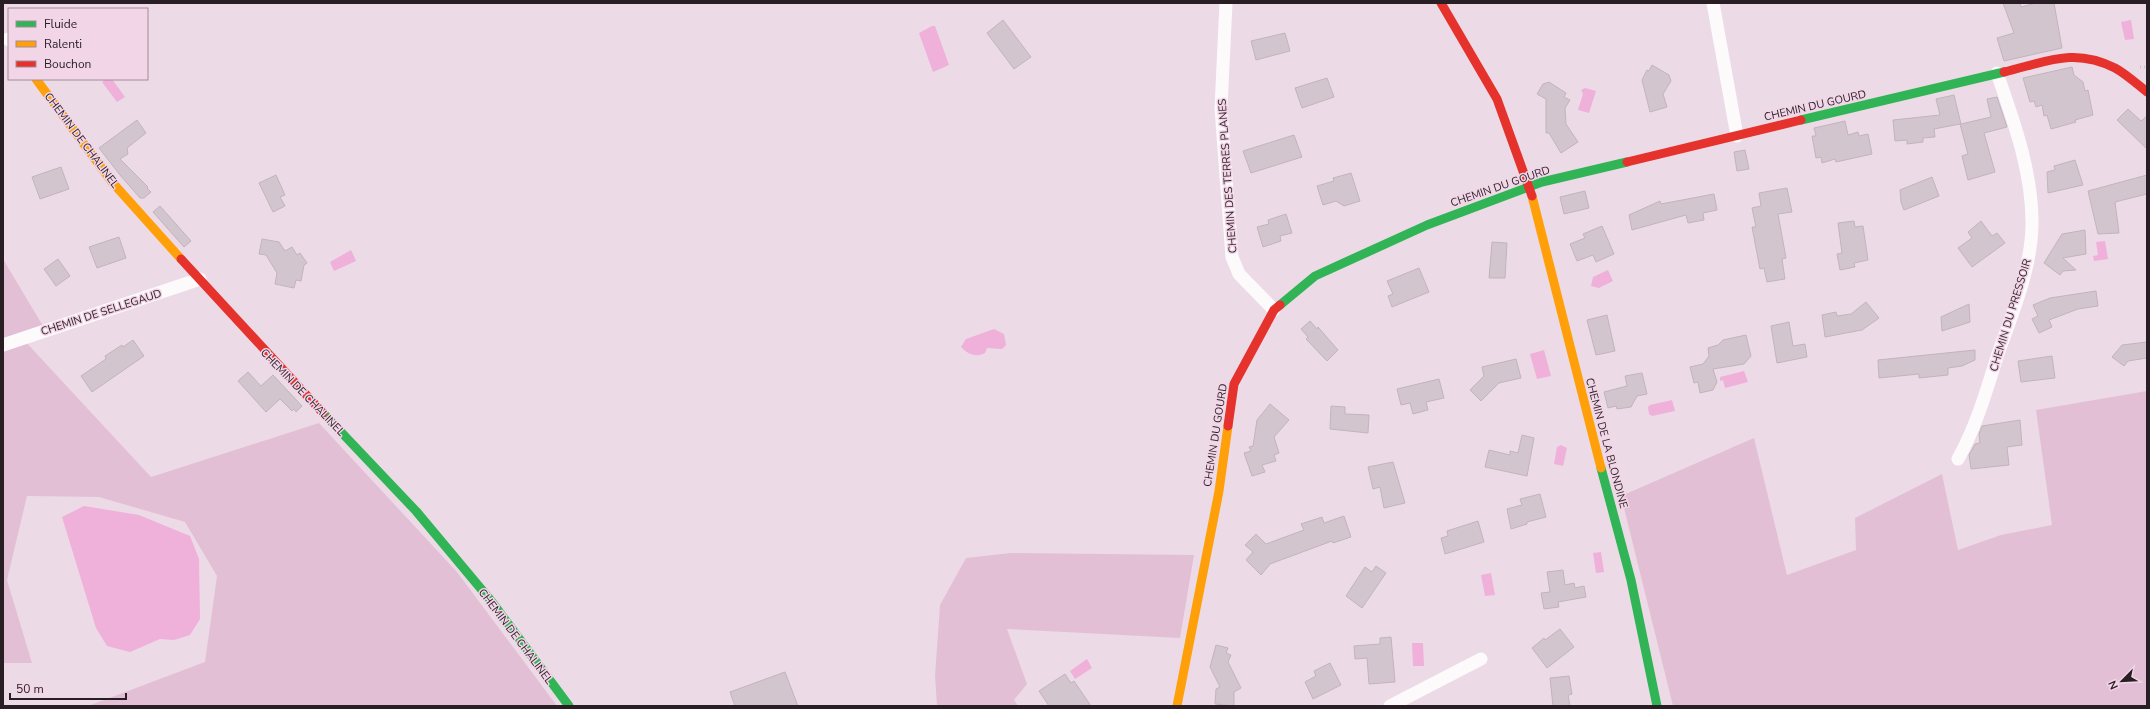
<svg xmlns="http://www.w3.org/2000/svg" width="2150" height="709" font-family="'Nunito Sans',sans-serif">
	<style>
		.green { fill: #e3bfd6 }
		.water { fill: #efb0d9 }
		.building { fill: #d2c5cd; stroke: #c1b4bc }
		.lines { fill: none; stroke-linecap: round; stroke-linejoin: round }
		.path { stroke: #c6c1c5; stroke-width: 2.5; stroke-dasharray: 1 3; stroke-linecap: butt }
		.street { stroke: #fcfafb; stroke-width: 13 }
		.fast { stroke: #30b455; stroke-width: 9 }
		.slow { stroke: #ff9f0a; stroke-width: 9 }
		.jam { stroke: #e5322d; stroke-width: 9 }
		.labels { text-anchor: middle; stroke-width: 3; stroke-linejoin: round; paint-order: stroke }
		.street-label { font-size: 11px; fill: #281e24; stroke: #f2d5e7 }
	</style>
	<rect width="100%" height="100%" fill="#ecdbe6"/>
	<g class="green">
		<polygon points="3,259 46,331 23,339 151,477 319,423 457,572 557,706 88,706 205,662 217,576 185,522 99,497 27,496 7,580 32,663 3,663"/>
		<polygon points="2147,391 2147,706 1673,706 1621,496 1754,438 1787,575 1856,550 1855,518 1942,474 1958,550 2001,535 2052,525 2036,410"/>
		<polygon points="1011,553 1194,555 1180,638 1007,629 1027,684 1014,700 1018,706 937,706 935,676 940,605 966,558"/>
	</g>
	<g class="water">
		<polygon points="2131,20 2134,39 2125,40 2121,22"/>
		<polygon points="932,26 935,26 949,65 933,72 919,33"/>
		<polygon points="106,79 112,79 125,97 117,102 102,82"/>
		<polygon points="1585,88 1596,91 1589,113 1578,110 1583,94 1581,90"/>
		<polygon points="2105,241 2108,259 2094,261 2093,256 2098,255 2096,242"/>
		<polygon points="351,250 356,261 334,271 330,262"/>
		<polygon points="1608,270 1613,281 1599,288 1591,286 1593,277"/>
		<path d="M994 329 1004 334 1006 345 1002 349 987 348 985 353C975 358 968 354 961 347L966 339Z"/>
		<polygon points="1544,350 1551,376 1537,379 1530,354"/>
		<polygon points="1744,371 1748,382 1725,388 1723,380 1720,381 1720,377"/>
		<polygon points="1672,400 1675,411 1652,416 1649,414 1648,407 1650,405"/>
		<polygon points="1561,445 1567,448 1563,466 1554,464 1557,447"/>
		<polygon points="84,506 139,515 190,536 199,559 200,619 190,635 174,640 160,639 130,652 107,646 96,628 62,517"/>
		<polygon points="1601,552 1604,572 1596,573 1593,553"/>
		<polygon points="1491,573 1495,595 1485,596 1481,575"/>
		<polygon points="1412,643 1423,643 1424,666 1413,666"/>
		<polygon points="1087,659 1092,668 1075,679 1070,671"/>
	</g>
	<g class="building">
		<polygon points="2003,3 2020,3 2021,7 2036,3 2054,3 2062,48 2004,61 1997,38 2014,33"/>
		<polygon points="1003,20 1031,57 1014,69 987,33"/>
		<polygon points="1285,33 1290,51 1256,60 1251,41"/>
		<polygon points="1652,65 1669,75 1671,81 1663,94 1667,107 1650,112 1642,80 1647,70 1649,71"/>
		<polygon points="2072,67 2074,75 2083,82 2085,91 2088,90 2093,115 2075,120 2076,122 2051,129 2047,115 2044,116 2042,105 2036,107 2034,101 2030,102 2023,78"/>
		<polygon points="1327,78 1334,97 1302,108 1295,88"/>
		<polygon points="1549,82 1566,93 1564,97 1570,100 1565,108 1566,124 1578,142 1561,153 1549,133 1546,133 1546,99 1537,94 1543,84"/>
		<polygon points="1954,95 1961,124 1991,117 1987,99 1997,97 2007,127 1984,133 1995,172 1968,180 1962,156 1968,154 1960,124 1934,129 1935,137 1923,138 1923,142 1907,144 1907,140 1895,141 1893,120 1940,115 1936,99"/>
		<polygon points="2128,109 2141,121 2147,116 2147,149 2117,120"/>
		<polygon points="137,120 146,133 127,148 128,154 120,159 148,187 147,188 151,192 144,198 140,198 120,175 99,148"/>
		<polygon points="1845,121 1848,135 1858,132 1859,136 1868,134 1872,154 1836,162 1835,159 1822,163 1821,157 1816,158 1812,136 1816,136 1814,128"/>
		<polygon points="1294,135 1302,157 1251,173 1243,151"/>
		<polygon points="1745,150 1749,169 1737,171 1734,152"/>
		<polygon points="2075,160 2083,185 2048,193 2047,172 2055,170 2054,166"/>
		<polygon points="61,167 69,189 40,199 32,177"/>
		<polygon points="1351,173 1360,201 1344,206 1336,201 1323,205 1317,186 1334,181 1333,178"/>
		<polygon points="276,175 285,195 280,197 285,206 273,212 259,183"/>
		<polygon points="2147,175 2147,194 2115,202 2119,233 2098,234 2088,191"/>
		<polygon points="1932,177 1939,196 1904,210 1901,202 1900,190"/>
		<polygon points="1787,188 1792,212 1778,214 1786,258 1782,259 1785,279 1767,282 1764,268 1760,269 1752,227 1756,227 1752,208 1761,206 1759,193"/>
		<polygon points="1585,191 1589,208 1564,214 1560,197"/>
		<polygon points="1714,194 1717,210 1703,213 1704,220 1688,223 1686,215 1632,230 1629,215 1660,201 1661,204"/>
		<polygon points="160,206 191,241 184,247 153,212"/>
		<polygon points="1286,214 1292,233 1280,236 1281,241 1263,247 1257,227 1269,224 1268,220"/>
		<polygon points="1854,221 1855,227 1863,226 1868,260 1854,263 1855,267 1840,270 1837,254 1842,253 1838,223"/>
		<polygon points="1981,221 1992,236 1997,233 2005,243 1972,267 1958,248 1972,238 1968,232"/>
		<polygon points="1602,226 1614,254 1596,262 1593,255 1577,261 1570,244 1585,238 1583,234"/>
		<polygon points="2085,230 2086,254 2063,258 2076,270 2063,271 2060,275 2044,263 2062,234"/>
		<polygon points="119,237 126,258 97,268 89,247"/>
		<polygon points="262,239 279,242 285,251 292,247 297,255 300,253 307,263 304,265 301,281 296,280 294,288 275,284 277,273 266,255 259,254"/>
		<polygon points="1492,242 1507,243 1505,278 1489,278"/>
		<polygon points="58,259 70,276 56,286 44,269"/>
		<polygon points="1419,268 1429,292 1392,307 1388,296 1393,294 1387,281"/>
		<polygon points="2096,291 2098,306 2078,309 2049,320 2052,327 2039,333 2032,319 2038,316 2033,305 2050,298"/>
		<polygon points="1866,302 1879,318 1862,330 1825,337 1822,315 1836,312 1837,316 1851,314"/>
		<polygon points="1969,304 1970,322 1942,331 1941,317"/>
		<polygon points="1607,315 1615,351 1596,355 1587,320"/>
		<polygon points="1310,321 1317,329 1318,327 1338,350 1327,361 1306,339 1308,337 1301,329"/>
		<polygon points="1789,322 1793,346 1805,344 1807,357 1777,363 1771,326"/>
		<polygon points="1746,335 1751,356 1744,364 1713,369 1717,382 1713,390 1700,393 1698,382 1694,383 1690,367 1703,364 1709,356 1708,348 1718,345 1723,340"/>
		<polygon points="133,340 144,356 92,392 81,376 106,359 105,356 122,345 123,347"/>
		<polygon points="2147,342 2147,358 2128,361 2124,366 2112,357 2122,345"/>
		<polygon points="1975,350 1975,360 1962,366 1948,368 1948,375 1919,378 1919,374 1879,378 1878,360"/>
		<polygon points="2052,356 2055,378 2021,382 2018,361"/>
		<polygon points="1516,359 1521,378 1499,383 1481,401 1470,390 1484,376 1482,367"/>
		<polygon points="248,372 261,386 273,375 302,406 296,412 294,409 292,411 280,399 266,412 238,381"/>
		<polygon points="1642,373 1647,394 1637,396 1631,407 1617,409 1616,406 1608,408 1604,392 1627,386 1625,376"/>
		<polygon points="1439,379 1444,398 1426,402 1428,410 1413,414 1410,403 1401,405 1397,389"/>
		<polygon points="1270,404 1289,420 1274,437 1279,453 1274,455 1276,461 1262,465 1265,472 1252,476 1244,453 1251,451 1249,447 1253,446 1257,420"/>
		<polygon points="1331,406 1345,407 1345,414 1369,415 1368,433 1330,429"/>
		<polygon points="2020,420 2022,445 2007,447 2009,465 1971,469 1969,455 1975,444 1980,443 1979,434 1982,426"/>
		<polygon points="1522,435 1534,438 1527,476 1485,467 1489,450 1510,455 1510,451 1518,453"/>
		<polygon points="1393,462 1405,503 1384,508 1380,487 1373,489 1368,467"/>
		<polygon points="1540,494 1546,517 1527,522 1527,524 1511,529 1507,509 1522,505 1520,499"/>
		<polygon points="1344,516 1351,537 1333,543 1332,541 1270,564 1261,575 1246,560 1253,552 1245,545 1256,534 1266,544 1304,530 1301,524 1322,517 1324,523"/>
		<polygon points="1478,521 1484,542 1445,554 1441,538 1448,536 1447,531"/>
		<polygon points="1376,566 1386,573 1362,608 1346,596 1365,567 1372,572"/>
		<polygon points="1563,570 1565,585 1574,583 1575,588 1584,586 1586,597 1558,602 1559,607 1544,609 1541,593 1550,592 1547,572"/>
		<polygon points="1560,629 1574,647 1547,668 1532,648 1544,638 1545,640"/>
		<polygon points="1391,637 1395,682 1369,684 1367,658 1355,659 1354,646 1380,644 1380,638"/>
		<polygon points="1216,645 1228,648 1226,653 1231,655 1228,662 1241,688 1234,692 1234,706 1215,704 1216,689 1220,687 1210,667"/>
		<polygon points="1330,663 1341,685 1313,699 1305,682 1316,676 1314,671"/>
		<polygon points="785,672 798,706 735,706 730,692"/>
		<polygon points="1065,674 1071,683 1074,681 1091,706 1049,706 1039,691"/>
		<polygon points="1569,676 1572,694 1568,695 1570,706 1553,706 1550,678"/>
	</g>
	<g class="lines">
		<polyline class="path" points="2140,67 2147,67"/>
		<g class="street">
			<polyline points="1226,3 1221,108 1232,257 1239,274 1274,310"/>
			<polyline points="1713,3 1737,136"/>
			<polyline points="8,39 9,40"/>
			<polyline points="3,345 200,279"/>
			<path d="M1958 459C1976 427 1986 392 1997 357 2011 316 2031 271 2032 226 2033 174 2014 122 1997 73"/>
			<polyline points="1390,706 1481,659"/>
		</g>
		<g class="fast">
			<polyline points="1801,120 2004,72"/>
			<polyline points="1280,305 1315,276 1427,225 1542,182 1627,162"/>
			<polyline points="323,413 416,511 492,602 569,706"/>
			<polyline points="1601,468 1631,580 1657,706"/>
		</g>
		<g class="slow">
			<polyline points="36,79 112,182 181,259"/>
			<polyline points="1532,196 1601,468"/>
			<polyline points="1177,706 1219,491 1228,426"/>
		</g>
		<g class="jam">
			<polyline points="1441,3 1497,99 1532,196"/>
			<path d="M2004 72C2046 62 2074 47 2115 68 2126 74 2137 84 2147 92"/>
			<polyline points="1627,162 1801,120"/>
			<polyline points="181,259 323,413"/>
			<polyline points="1228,426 1234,384 1274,310 1280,305"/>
		</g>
	</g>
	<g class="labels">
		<g class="street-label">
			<text transform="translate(1815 105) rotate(-13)" y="4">CHEMIN DU GOURD</text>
			<text transform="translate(82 140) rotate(53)" y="4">CHEMIN DE CHALINEL</text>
			<text transform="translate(1227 176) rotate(-94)" y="4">CHEMIN DES TERRES PLANES</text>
			<text transform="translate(1500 186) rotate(-19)" y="4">CHEMIN DU GOURD</text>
			<text transform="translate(101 312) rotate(-18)" y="4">CHEMIN DE SELLEGAUD</text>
			<text transform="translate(2010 315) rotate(-73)" y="4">CHEMIN DU PRESSOIR</text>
			<text transform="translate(303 392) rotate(46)" y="4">CHEMIN DE CHALINEL</text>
			<text transform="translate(1215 435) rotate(-81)" y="4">CHEMIN DU GOURD</text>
			<text transform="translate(1607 443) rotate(75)" y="4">CHEMIN DE LA BLONDINE</text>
			<text transform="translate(516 636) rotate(53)" y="4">CHEMIN DE CHALINEL</text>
		</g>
	</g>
	<rect width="2150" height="709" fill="none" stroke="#281e24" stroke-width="8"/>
	<rect x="8" y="8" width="140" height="72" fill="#f2d5e7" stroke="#a18c99"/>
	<rect x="16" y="21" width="20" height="6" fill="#30b455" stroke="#a18c99"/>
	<text x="44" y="28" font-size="12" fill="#281e24">Fluide</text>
	<rect x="16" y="41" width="20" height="6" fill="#ff9f0a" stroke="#a18c99"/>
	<text x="44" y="48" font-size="12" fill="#281e24">Ralenti</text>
	<rect x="16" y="61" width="20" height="6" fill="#e5322d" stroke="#a18c99"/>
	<text x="44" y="68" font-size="12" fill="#281e24">Bouchon</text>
	<g transform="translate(2122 681) rotate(246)" stroke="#f2d5e7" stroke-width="3" paint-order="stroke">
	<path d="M0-3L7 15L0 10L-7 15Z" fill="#281e24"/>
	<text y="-6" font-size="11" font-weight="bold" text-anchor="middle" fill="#281e24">N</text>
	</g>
	<path d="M10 693v6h116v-6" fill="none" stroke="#281e24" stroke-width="2"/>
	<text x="16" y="693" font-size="12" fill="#281e24" stroke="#f2d5e7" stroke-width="3" paint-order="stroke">50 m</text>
</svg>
